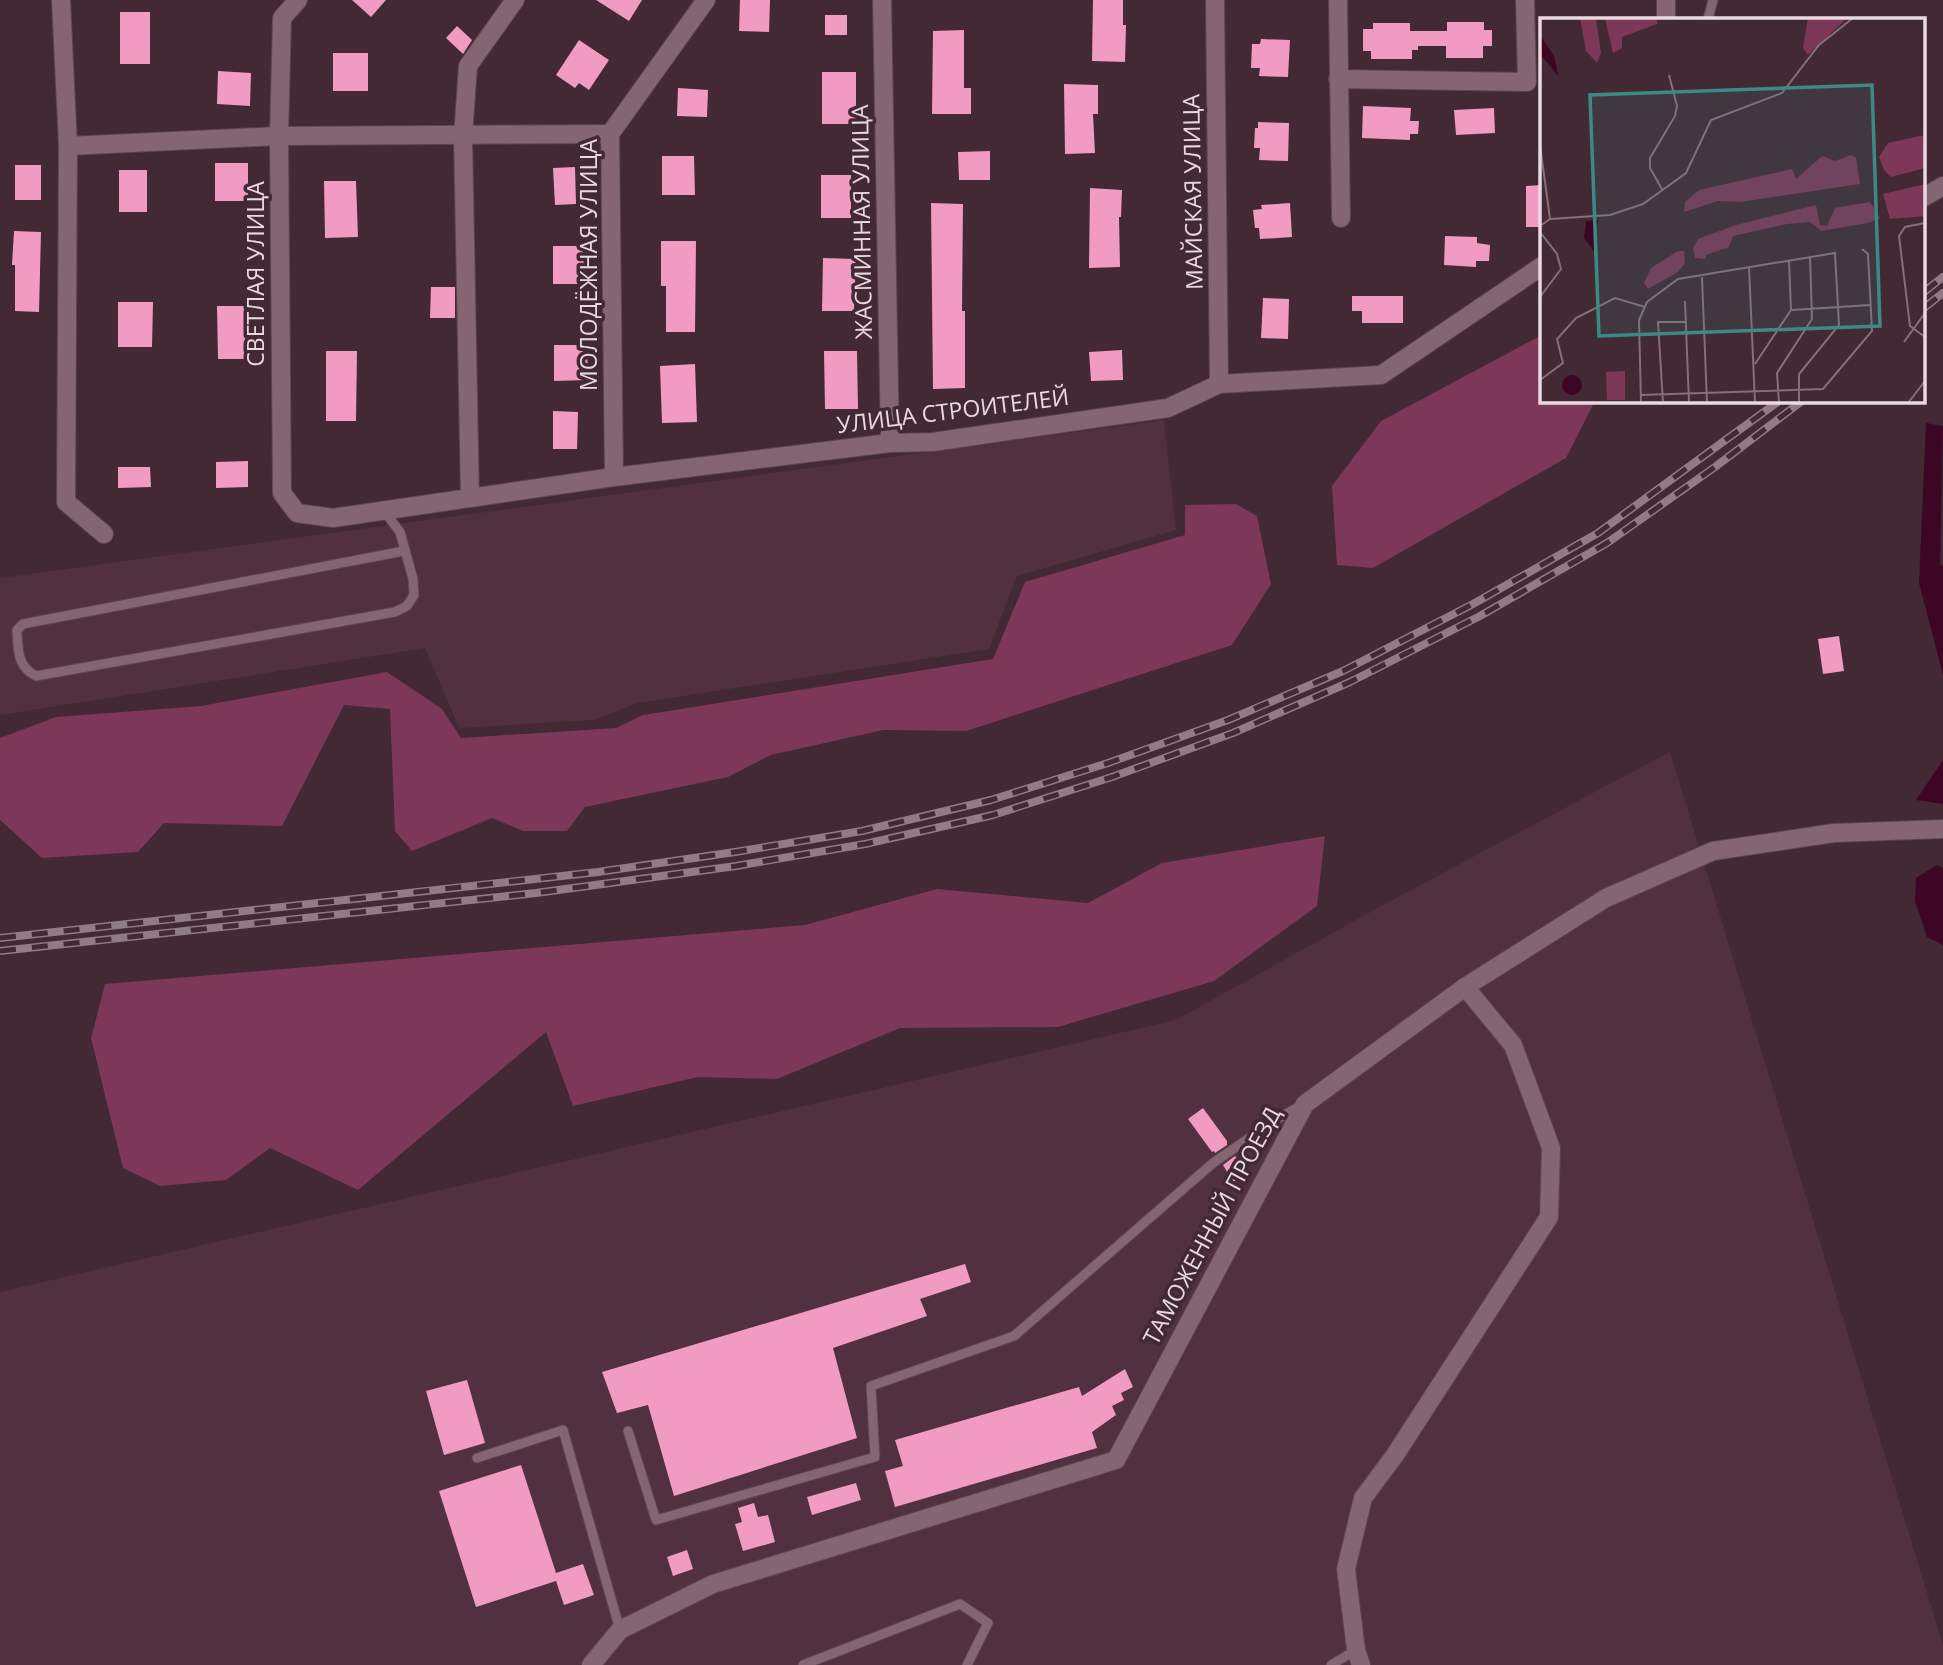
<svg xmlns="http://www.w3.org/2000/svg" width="1943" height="1665" font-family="'Open Sans',sans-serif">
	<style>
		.built { fill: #513140 }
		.green { fill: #7c3759 }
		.water { fill: #3e0625 }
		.building { fill: #f29bc2 }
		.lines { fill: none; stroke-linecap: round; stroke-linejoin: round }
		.lane-casing { stroke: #5a454f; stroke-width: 11 }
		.street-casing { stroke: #5a454f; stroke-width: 20 }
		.lane { stroke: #836672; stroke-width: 9 }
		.street { stroke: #836672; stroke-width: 18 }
		.rail-casing { stroke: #917b84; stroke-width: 8 }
		.rail { stroke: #422934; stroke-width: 5; stroke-dasharray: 16; stroke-linecap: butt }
		.labels { text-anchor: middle; stroke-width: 7; stroke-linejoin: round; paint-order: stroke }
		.street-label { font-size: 23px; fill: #ead9e0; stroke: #422934 }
		.inset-road { fill: none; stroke: #856f79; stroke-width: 2 }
		.view { fill: #3b8a85; fill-opacity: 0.15; stroke: #3b8a85; stroke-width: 3.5 }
		.inset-edge { fill: none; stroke: #ead9e0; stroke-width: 3.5 }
	</style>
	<rect width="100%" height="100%" fill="#422934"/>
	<g class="built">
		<polygon points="1164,420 1176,530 1017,576 989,649 638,703 593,720 459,728 425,648 0,715 0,578"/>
		<polygon points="1670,752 1943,1645 1943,1665 0,1665 0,1292 1176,1020 1394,899"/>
	</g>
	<g class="green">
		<polygon points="1542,335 1542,401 1595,401 1566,458 1373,568 1337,565 1332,486 1381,421"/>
		<polygon points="1236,504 1257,516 1271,584 1232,645 966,731 883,730 771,755 728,777 585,807 567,831 523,831 492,818 412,851 395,831 390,709 344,705 282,826 164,823 138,852 42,858 0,820 0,738 56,717 201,706 387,672 442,709 461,738 616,728 643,715 993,659 1025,582 1185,535 1185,505"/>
		<polygon points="1325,836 1317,906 1214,981 1058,1027 900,1028 777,1079 698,1077 573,1106 546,1032 358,1190 270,1148 226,1180 160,1186 123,1168 91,1038 105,984 805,925 937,889 1088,903 1162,863"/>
	</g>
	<g class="water">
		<polygon points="1926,423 1943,426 1940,564 1943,566 1943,675 1919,583"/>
		<polygon points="1943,760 1943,804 1916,800"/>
		<polygon points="1937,865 1943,868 1943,945 1927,937 1915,901 1916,878"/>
	</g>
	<g class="building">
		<polygon points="352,0 386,0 371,17"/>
		<polygon points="596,0 642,0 629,21"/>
		<polygon points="740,0 770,0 769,32 739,31"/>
		<polygon points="1093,0 1123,0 1123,25 1126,25 1125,62 1092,61"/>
		<rect x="120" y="12" width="30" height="52"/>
		<rect x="825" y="15" width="22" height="20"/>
		<polygon points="1447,22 1484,22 1484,30 1492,30 1492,46 1483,46 1483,58 1446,58 1446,46 1418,46 1418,50 1412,50 1412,59 1371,59 1371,51 1363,51 1363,29 1373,29 1373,23 1410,23 1410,31 1447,31"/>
		<polygon points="457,26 472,40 463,54 446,38"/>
		<polygon points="964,30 964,88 971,88 971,114 932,114 933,31"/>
		<polygon points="1261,39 1290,40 1288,77 1259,76 1260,68 1251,68 1252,44 1260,44"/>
		<polygon points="579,40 609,60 589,90 579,83 575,88 556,75"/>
		<rect x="333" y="53" width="35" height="38"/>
		<polygon points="218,71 251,73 250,106 217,104"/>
		<rect x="822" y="72" width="34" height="52"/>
		<polygon points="1064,84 1098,85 1098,114 1093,114 1095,153 1065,154"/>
		<polygon points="678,88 708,90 707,117 677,116"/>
		<polygon points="1363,106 1411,108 1410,121 1419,121 1418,134 1410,134 1410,140 1362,138"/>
		<polygon points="1494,108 1495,133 1456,135 1454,110"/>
		<polygon points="1258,122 1289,123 1288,161 1259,160 1260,148 1254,148 1255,128 1258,128"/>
		<polygon points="990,151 990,180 959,180 958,152"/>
		<polygon points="662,156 694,156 695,195 662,195"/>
		<rect x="215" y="163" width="33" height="38"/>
		<rect x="15" y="165" width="26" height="35"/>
		<polygon points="575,167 576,204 555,205 553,168"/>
		<rect x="119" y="170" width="28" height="42"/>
		<rect x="821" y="175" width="30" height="43"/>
		<polygon points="324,181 356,181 358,237 325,238"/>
		<polygon points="1542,185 1542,227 1526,227 1526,186"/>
		<polygon points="1090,188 1122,190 1121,217 1119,217 1120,267 1089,268"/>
		<polygon points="931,203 963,204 962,311 965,311 965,388 933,389"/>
		<polygon points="1290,203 1292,237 1260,239 1259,228 1255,228 1253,210 1262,209 1261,205"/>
		<polygon points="14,231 41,232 39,312 15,311 15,265 12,265"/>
		<polygon points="1445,236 1477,237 1477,243 1490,245 1489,261 1476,261 1476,267 1444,265"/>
		<polygon points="661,241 696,241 695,332 666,332 666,286 661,286"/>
		<rect x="553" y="246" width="33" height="38"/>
		<polygon points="823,258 856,259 854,311 822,311"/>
		<polygon points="431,287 455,287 455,318 430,318"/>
		<polygon points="1352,296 1403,296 1403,323 1362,323 1362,311 1352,311"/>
		<polygon points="1263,298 1289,299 1288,339 1261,338"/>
		<polygon points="118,302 153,302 152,347 118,347"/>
		<polygon points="217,306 248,306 249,359 218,359"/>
		<polygon points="554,345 587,345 588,380 554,381"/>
		<polygon points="1122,350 1123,380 1091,381 1089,352"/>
		<polygon points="326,351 357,351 356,421 326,421"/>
		<polygon points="824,351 857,351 858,409 825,409"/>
		<polygon points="695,364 697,422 662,423 660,366"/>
		<polygon points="553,411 578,412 577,449 553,449"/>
		<polygon points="248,461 248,487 216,488 216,462"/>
		<polygon points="118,467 150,467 151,487 118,488"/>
		<polygon points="1839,636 1844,671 1823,674 1818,639"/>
		<polygon points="1203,1108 1227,1141 1227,1145 1215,1153 1214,1151 1212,1152 1188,1119"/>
		<polygon points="1235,1156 1246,1174 1233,1182 1223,1165"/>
		<polygon points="965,1264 971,1282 920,1299 927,1316 833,1348 857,1438 674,1496 648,1405 617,1413 602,1372"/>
		<polygon points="1125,1369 1133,1387 1121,1393 1124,1400 1112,1406 1116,1415 1092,1432 1097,1448 895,1507 885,1471 903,1466 895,1440 1079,1387 1082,1396"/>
		<polygon points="467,1380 485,1443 444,1455 426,1391"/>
		<polygon points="521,1465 556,1573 583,1564 594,1595 564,1605 556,1581 476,1607 439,1491"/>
		<polygon points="856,1483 861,1500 812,1515 807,1497"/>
		<polygon points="754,1503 758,1517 768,1515 775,1542 743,1551 735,1524 742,1522 738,1508"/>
		<polygon points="687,1550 693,1569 673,1576 667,1557"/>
	</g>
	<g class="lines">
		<defs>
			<g id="lane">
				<polyline points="1708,19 1713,0"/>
				<path d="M384 511 400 532 413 579 414 595 407 606 395 612 36 676C17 667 18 649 17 630L23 624 404 551"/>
				<polyline points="628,1431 656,1520 875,1457 871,1386 1014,1336 1213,1163 1274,1121 1300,1106"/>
				<polyline points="477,1458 563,1430 620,1630"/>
				<polyline points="803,1665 960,1604 988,1623 967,1665"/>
				<polyline points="1331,1665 1356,1650"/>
			</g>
			<g id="street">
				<polyline points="61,0 68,146 66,502 104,534"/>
				<polyline points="298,0 282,18 279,136 282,493 297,513 333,518 614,477 890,443 933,442 1168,408 1219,384 1381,375 1542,266"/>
				<polyline points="882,0 890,443"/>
				<polyline points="1215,0 1219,384"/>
				<polyline points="1338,0 1341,218"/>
				<polyline points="1666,19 1666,0"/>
				<polyline points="1338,79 1527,82 1525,0"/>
				<polyline points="68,146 279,136 610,134"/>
				<polyline points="1924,197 1943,186"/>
				<polyline points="614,477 610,134 706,0"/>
				<polyline points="470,498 463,136 468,66 515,0"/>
				<polyline points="591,1665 620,1630 713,1584 1116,1460 1305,1104 1465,987 1606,898 1713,851 1834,833 1943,829"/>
				<polyline points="1361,1665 1356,1650 1346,1569 1363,1498 1395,1455 1549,1217 1551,1148 1513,1045 1465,987"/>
			</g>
		</defs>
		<use href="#lane" class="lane-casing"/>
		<use href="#street" class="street-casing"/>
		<use href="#lane" class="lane"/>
		<use href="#street" class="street"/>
		<defs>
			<g id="rail">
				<polyline points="1924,292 1943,277"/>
				<polyline points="1924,308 1943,293"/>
				<polyline points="0,938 598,872 735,852 862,831 991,800 1108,763 1228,720 1343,671 1473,604 1598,533 1779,401"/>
				<polyline points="0,951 536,893 736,866 865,844 993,815 1112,777 1233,733 1350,682 1480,616 1607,543 1715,467 1802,401"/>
			</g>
		</defs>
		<use href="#rail" class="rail-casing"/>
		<use href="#rail" class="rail"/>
	</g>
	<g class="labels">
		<g class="street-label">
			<text transform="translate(1193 192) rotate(-91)" y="8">МАЙСКАЯ УЛИЦА</text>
			<text transform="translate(862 222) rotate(-91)" y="8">ЖАСМИННАЯ УЛИЦА</text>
			<text transform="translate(589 265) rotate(-90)" y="8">МОЛОДЁЖНАЯ УЛИЦА</text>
			<text transform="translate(256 274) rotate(-90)" y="8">СВЕТЛАЯ УЛИЦА</text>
			<text transform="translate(953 411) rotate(-7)" y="8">УЛИЦА СТРОИТЕЛЕЙ</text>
			<text transform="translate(1212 1226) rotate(-62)" y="8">ТАМОЖЕННЫЙ ПРОЕЗД</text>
		</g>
	</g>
	<g transform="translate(1540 18)">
		<rect width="385" height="385" fill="#422934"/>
		<path d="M40 0H56L61 35 57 45 46 33ZM65 0H117V6L82 19V30L73 35ZM268 0H307L268 37 263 30ZM385 117V150L351 159 344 152 339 139 348 125ZM311 137 316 140 320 166 200 184 178 183 144 194 145 184 159 172 252 151 256 161 282 138 295 143ZM385 166V198L350 201 343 176ZM330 184 340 200 328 205 281 213 270 204 247 206 193 218 189 229 166 237V241L155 240 153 230 158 221 196 207 276 187 280 207 287 208 295 190ZM138 233H144L145 245 138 254 108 271 104 265 111 250ZM85 353V382H67L66 354Z" fill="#7c3759"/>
		<path d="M0 17 14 38 19 59 0 36ZM59 202 54 215 59 257 56 236 44 220 46 203ZM22 367a10 10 0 1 1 20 0a10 10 0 1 1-20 0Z" fill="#3e0625"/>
		<path class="inset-road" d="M0 127 10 201M123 173 110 150V140L135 98 137 88 129 57M385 205 365 209 359 218 370 308 385 319M0 208 10 201 70 197 103 186 146 155 171 102 242 75 279 27 313 0M0 214 17 236 21 251 0 279M209 249 215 385M162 259 167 385M145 283 149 385M251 292 330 287M364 324 385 295M215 346 251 292 249 242M0 362 23 345 17 321 36 300 75 280 105 289M101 377 283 371 332 313 328 236 322 231M101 385 99 302 107 284 138 261 295 235 299 307 259 356V385M123 385 118 304H146M239 385 237 355 272 301 270 238M368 385 385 363"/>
		<path class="view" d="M332 67 340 308 59 318 50 77Z"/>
		<rect width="385" height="385" class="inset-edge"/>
	</g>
</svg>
